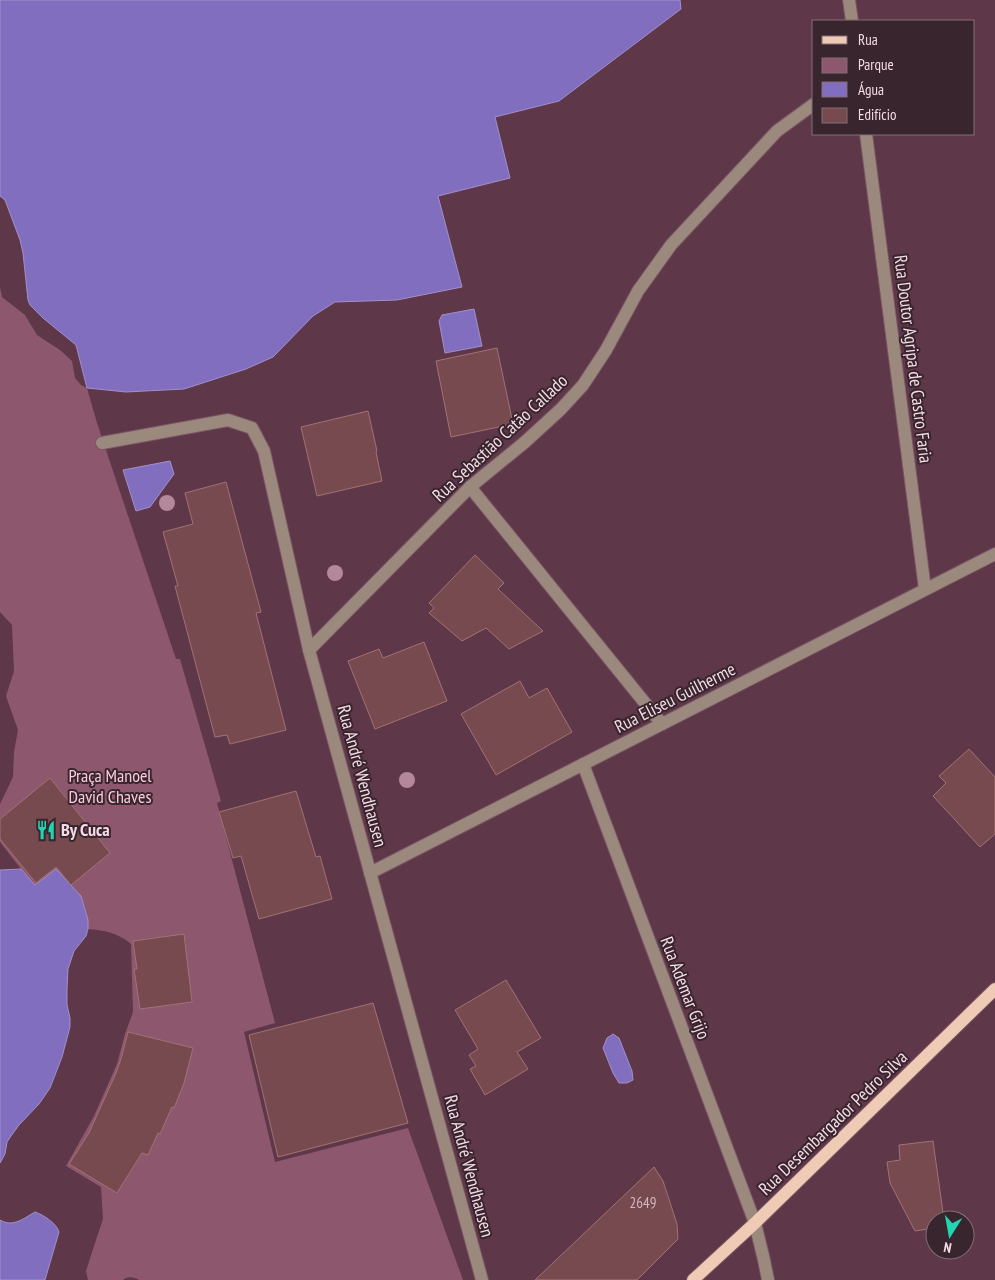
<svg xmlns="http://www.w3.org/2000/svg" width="995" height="1280" font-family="'PT Sans Narrow',sans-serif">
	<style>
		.green { fill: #8d576d }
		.water { fill: #826ebe; stroke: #a48fca }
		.building { fill: #764a4e; stroke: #a27276 }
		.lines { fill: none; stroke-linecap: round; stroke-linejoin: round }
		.minor-casing { stroke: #795564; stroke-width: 14 }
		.major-casing { stroke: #795564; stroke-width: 14 }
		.minor { stroke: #9b897e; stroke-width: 12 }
		.major { stroke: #efcab4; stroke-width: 12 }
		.tree { fill: #b4889a }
		.labels { text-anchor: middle; stroke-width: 4; stroke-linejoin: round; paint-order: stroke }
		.number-label { font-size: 15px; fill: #d5b7bf }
		.street-label { font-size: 18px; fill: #f5dbe5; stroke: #38252d }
		.park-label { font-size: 18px; fill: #fbcadd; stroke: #38252d }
		.poi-label { font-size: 18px; font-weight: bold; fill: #f5dbe5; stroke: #38252d; text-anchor: start }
	</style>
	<rect width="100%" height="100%" fill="#5e3748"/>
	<path class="green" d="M0 287 2 297 25 315 37 335 60 350 72 361 75 378 81 385 87 388 97 423 176 659H180L221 801 217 803 275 1023 244 1032 275 1162 408 1128 463 1280H139C133 1277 128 1276 123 1280H88L86 1271 95 1243 103 1219 101 1187 66 1166 94 1116 117 1064 125 1034 133 1012 131 944C119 933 103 930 88 929V920L81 896 56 869 35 885 21 869 0 842V804L13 777 14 752 18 730 6 696 14 671 12 625 0 612Z"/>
	<g class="water">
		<polygon points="0,0 680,0 681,9 559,101 495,117 510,178 438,196 462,287 397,300 335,302 313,316 273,357 246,369 184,389 126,392 87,388 76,345 43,318 30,305 28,300 23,253 20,240 5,200 0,196"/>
		<polygon points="474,309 482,346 445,353 439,321 442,315"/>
		<polygon points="170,461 174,474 150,507 136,511 123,470"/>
		<polygon points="21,869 35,885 56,869 81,896 88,920 88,929 86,936 74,951 68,969 67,989 67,1005 70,1018 70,1027 62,1057 50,1088 39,1104 19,1125 11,1136 7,1142 5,1154 0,1163 0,870"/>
		<polygon points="613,1034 619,1038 632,1071 633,1080 627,1083 619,1083 613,1073 603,1048 607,1038"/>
		<path d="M35 1212C44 1215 57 1224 59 1232L45 1280H0V1220C13 1228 24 1218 35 1212Z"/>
	</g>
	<g class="building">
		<polygon points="497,348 513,424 451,437 436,361"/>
		<polygon points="368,411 377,451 376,452 382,481 317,496 301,427"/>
		<polygon points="226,482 261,612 256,613 286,730 230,744 227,735 215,737 175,586 178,586 163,532 193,524 185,493"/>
		<polygon points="475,555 504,583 498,589 543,631 509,649 486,628 462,641 429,613 434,608 429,603"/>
		<polygon points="424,642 447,701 375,729 348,661 379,649 383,658"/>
		<polygon points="520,681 529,698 547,688 572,732 496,775 461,714"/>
		<polygon points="969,749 995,777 995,834 980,847 933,796 946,783 939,776"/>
		<polygon points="50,778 110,853 71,885 56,867 36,883 0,839 0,819"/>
		<polygon points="296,791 316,857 320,856 332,899 259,919 241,856 233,858 219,812"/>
		<polygon points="184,934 192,1002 140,1009 134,969 137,969 133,941"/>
		<polygon points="506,980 541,1038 517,1052 528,1069 485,1095 470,1069 476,1066 469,1055 478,1049 455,1010"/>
		<polygon points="373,1003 408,1123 278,1157 249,1035"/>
		<polygon points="128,1032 193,1048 184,1083 174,1108 172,1107 160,1134 158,1133 148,1155 142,1153 117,1193 69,1164 89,1133 116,1073 121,1059"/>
		<polygon points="933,1141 944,1220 935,1220 935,1228 915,1231 890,1183 887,1162 900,1160 899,1145"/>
		<polygon points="654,1167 663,1181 677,1224 678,1239 637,1280 535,1280"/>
	</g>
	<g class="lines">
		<defs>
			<g id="minor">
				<polyline points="849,0 852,21"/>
				<polyline points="866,134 925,589"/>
				<polyline points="102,443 228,420 252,428 264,451 309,650 482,1280"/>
				<polyline points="470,487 662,724"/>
				<polyline points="309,650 470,487 525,442 561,409 583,385 606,350 638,291 671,245 777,131 814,104"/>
				<polyline points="583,764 755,1223 764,1260 768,1280"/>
				<polyline points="370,873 995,554"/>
			</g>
			<polyline id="major" points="693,1280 755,1223 995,989"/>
		</defs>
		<use href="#minor" class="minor-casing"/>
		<use href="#major" class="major-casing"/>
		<use href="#minor" class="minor"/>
		<use href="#major" class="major"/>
	</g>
	<g class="tree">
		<circle cx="167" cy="503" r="8"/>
		<circle cx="335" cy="573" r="8"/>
		<circle cx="407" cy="780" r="8"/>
	</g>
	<defs>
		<symbol id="restaurant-bare" viewBox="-9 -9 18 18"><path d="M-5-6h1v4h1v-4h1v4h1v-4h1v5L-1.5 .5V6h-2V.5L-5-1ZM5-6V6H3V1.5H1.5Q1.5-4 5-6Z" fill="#21d5b0" stroke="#38252d" stroke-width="2.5" paint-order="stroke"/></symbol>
	</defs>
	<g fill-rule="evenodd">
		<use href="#restaurant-bare" x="32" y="816" width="28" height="28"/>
	</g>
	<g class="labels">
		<g class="number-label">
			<text x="643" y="1208">2649</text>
		</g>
		<g class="street-label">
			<text transform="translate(913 359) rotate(83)" y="6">Rua Doutor Agripa de Castro Faria</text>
			<text transform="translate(500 438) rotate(-43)" y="6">Rua Sebastião Catão Callado</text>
			<text transform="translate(675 698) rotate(-27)" y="6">Rua Eliseu Guilherme</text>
			<text transform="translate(362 776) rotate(75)" y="6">Rua André Wendhausen</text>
			<text transform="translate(685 988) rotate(69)" y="6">Rua Ademar Grijo</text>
			<text transform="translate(833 1123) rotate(-44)" y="6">Rua Desembargador Pedro Silva</text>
			<text transform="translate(469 1166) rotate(75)" y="6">Rua André Wendhausen</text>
		</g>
		<g class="park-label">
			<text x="110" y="782">Praça Manoel<tspan x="110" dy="21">David Chaves</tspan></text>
		</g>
		<g class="poi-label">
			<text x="61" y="836">By Cuca</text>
		</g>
	</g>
	<rect x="812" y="20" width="162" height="115" fill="#38252d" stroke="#846e77"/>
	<rect x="822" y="36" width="25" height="8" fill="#efcab4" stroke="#846e77"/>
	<text x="858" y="45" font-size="15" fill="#f5dbe5">Rua</text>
	<rect x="822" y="58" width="25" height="15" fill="#8d576d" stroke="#846e77"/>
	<text x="858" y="70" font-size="15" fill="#f5dbe5">Parque</text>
	<rect x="822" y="82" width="25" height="15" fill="#826ebe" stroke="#846e77"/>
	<text x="858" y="95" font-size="15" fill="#f5dbe5">Água</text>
	<rect x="822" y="108" width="25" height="15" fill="#764a4e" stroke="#846e77"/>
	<text x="858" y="120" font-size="15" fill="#f5dbe5">Edifício</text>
	<g transform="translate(950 1235) rotate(191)"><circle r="24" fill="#38252d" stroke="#846e77"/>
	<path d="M0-4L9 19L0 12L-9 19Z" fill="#21d5b0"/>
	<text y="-8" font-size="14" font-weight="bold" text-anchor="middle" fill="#f5dbe5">N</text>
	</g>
</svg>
